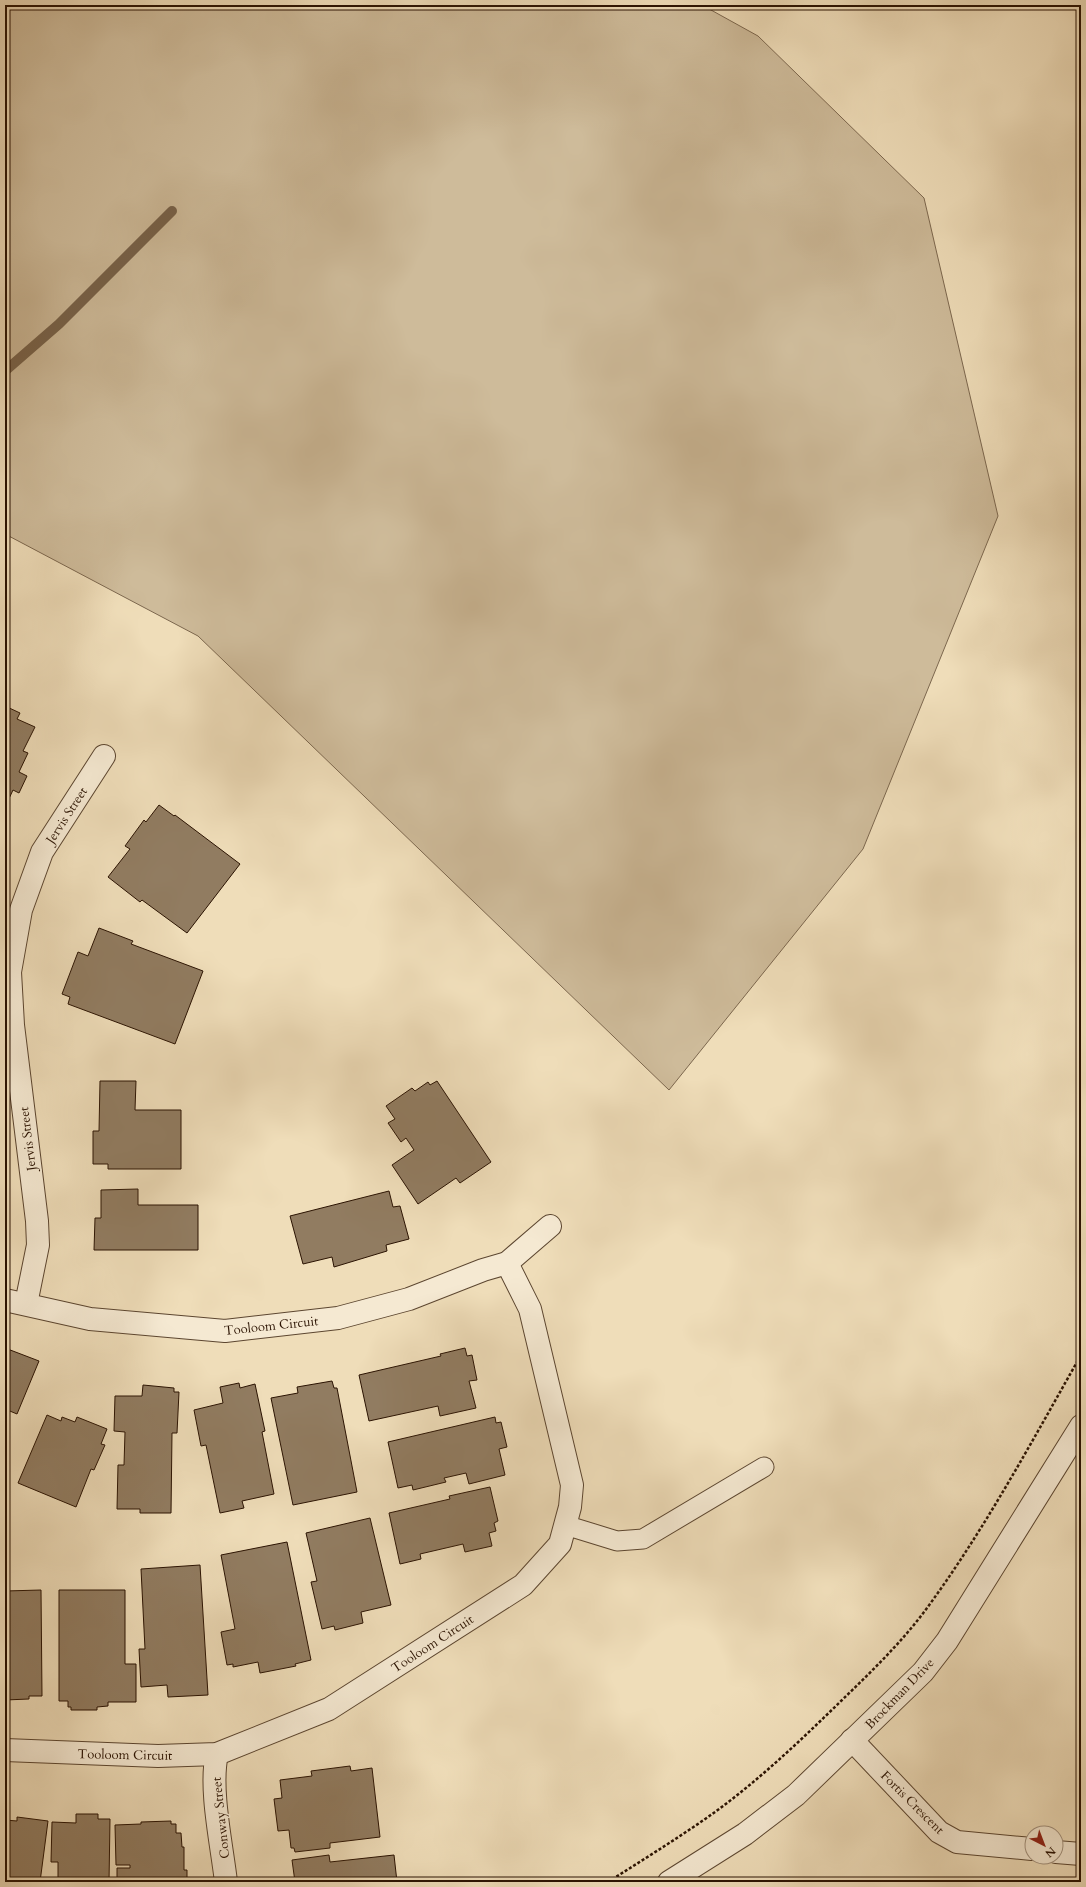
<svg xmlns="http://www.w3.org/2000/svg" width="1086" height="1887" font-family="Cardo,serif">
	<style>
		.green { fill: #cebb9a; stroke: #7c674e }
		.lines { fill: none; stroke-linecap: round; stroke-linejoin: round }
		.stream { stroke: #78634b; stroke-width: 10 }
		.building { fill: #917c61; stroke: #2b1302 }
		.lane-casing { stroke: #5c4630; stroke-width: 21 }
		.street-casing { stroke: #5c4630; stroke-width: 24 }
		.path { stroke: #2b1302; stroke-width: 2.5; stroke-dasharray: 3 2; stroke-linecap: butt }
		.lane { stroke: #f5e9d2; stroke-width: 19 }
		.street { stroke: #f5e9d2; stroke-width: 22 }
		.labels { text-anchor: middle; stroke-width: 3; stroke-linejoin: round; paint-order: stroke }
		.street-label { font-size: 13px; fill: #2b1302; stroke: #f5e9d2 }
	</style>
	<rect width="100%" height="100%" fill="#efddb9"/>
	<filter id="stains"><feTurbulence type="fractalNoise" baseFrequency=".005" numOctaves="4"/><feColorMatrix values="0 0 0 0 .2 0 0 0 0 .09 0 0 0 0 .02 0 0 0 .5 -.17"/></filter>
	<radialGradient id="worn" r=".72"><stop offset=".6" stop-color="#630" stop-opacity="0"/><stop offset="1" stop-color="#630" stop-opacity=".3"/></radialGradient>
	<polygon class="green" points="5,5 702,5 758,36 924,198 998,516 863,849 669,1090 198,636 5,534"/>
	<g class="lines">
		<polyline class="stream" points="5,371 59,324 172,211"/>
	</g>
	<g class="building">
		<polygon points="5,706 20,713 17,719 35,727 23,751 28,753 19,772 27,776 19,793 13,790 6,805"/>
		<polygon points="159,805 174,816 175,815 240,864 187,933 142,900 140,902 108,877 130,849 125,846 144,820 146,822"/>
		<polygon points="99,928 133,941 131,944 203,971 175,1044 68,1004 70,997 62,994 78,952 88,956"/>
		<polygon points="100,1081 136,1081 135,1110 181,1110 181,1169 108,1169 108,1164 93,1164 93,1131 99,1131"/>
		<polygon points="437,1081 491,1162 460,1183 456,1178 418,1204 392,1165 414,1150 406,1138 401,1142 388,1123 395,1119 386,1106 412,1088 415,1091 428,1082 430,1085"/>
		<polygon points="138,1189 138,1205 198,1205 198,1250 94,1250 95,1218 101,1218 101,1190"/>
		<polygon points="389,1191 393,1207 400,1206 409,1239 386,1245 387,1251 334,1267 332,1257 303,1264 290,1216"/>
		<polygon points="5,1348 39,1361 17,1414 5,1409"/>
		<polygon points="465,1348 467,1356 472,1355 477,1380 469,1381 476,1408 440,1416 438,1406 369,1421 359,1375 441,1356 440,1354"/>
		<polygon points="332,1381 334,1388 337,1388 357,1492 293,1505 271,1398 298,1393 297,1387"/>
		<polygon points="239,1383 240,1388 255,1384 265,1431 262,1432 274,1494 242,1501 244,1508 220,1513 206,1445 201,1446 194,1410 223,1403 220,1387"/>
		<polygon points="143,1385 174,1388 174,1392 179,1392 177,1433 172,1433 171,1513 140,1513 140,1509 117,1509 118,1465 124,1465 125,1432 114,1431 115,1396 142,1396"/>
		<polygon points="47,1415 61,1421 62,1417 75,1422 77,1417 107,1429 101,1444 105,1445 94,1470 91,1469 76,1507 18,1483"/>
		<polygon points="495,1417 496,1423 501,1422 507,1447 499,1449 505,1475 469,1484 466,1473 444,1478 446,1482 413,1490 412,1485 398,1488 388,1442"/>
		<polygon points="490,1487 498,1521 494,1523 496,1531 489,1533 492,1546 465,1552 463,1544 420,1554 421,1559 400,1564 389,1513 450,1499 449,1496"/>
		<polygon points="370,1518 391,1605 361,1612 363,1623 335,1630 334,1626 322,1629 311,1582 317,1581 306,1533"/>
		<polygon points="287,1542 311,1660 295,1664 296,1666 260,1673 258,1662 233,1667 233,1664 227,1665 221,1632 235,1629 221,1555"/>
		<polygon points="200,1565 208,1695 168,1697 167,1685 141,1687 139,1649 145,1649 141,1569"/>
		<polygon points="41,1590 42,1696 29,1696 29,1699 5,1700 5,1591"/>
		<polygon points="59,1590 125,1590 125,1664 136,1664 136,1702 108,1702 108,1706 97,1707 97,1710 71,1710 71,1707 68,1707 68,1701 59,1701"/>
		<polygon points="350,1766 351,1771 372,1768 380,1837 330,1843 330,1848 295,1852 294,1848 291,1848 289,1830 278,1831 274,1799 282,1798 280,1780 312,1776 311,1771"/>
		<polygon points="76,1814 98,1814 98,1819 110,1819 109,1882 58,1882 58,1862 51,1862 52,1822 76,1823"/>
		<polygon points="17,1817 48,1821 40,1882 5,1882 5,1820 17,1821"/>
		<polygon points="171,1821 171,1824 176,1824 176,1833 181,1833 182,1847 184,1847 184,1870 187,1870 187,1882 117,1882 117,1868 130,1868 130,1865 116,1865 115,1825 141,1824 141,1822"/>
		<polygon points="329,1855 330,1862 394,1855 397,1882 295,1882 292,1860"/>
	</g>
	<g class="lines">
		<defs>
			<polyline id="lane" points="565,1525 617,1541 643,1539 764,1467"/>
			<g id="street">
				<polyline points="5,1300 90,1319 225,1331 338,1318 409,1299 483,1270 507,1263 550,1226"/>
				<polyline points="26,1304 38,1245 37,1221 13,1025 10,972 21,910 42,852 104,756"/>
				<polyline points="852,1740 939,1832 957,1842 1032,1849"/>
				<polyline points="5,1750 158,1756 217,1754 329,1709 523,1585 560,1544 570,1507 572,1485 530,1309 507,1263"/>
				<path d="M217 1754C209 1788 222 1846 226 1882"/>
				<polyline points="1056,1852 1081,1854"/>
				<polyline points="669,1882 745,1834 796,1795 923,1672 947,1641 1081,1426"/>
			</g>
		</defs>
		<use href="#lane" class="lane-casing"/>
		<use href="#street" class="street-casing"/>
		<path class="path" d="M608 1882C641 1861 675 1840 708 1817 756 1783 799 1742 841 1701 871 1672 902 1642 927 1608 985 1529 1032 1441 1081 1355"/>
		<use href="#lane" class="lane"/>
		<use href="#street" class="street"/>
	</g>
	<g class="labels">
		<g class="street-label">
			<text transform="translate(66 815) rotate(-57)" y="5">Jervis Street</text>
			<text transform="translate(27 1139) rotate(-97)" y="5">Jervis Street</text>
			<text transform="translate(271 1325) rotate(-6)" y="5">Tooloom Circuit</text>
			<text transform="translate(432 1643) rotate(-33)" y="5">Tooloom Circuit</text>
			<text transform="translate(899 1693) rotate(-46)" y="5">Brockman Drive</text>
			<text transform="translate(125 1754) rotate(1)" y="5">Tooloom Circuit</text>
			<text transform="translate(913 1802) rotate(45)" y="5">Fortis Crescent</text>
			<text transform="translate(220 1818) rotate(-96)" y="5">Conway Street</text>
		</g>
	</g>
	<rect width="1086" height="1887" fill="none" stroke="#efddb9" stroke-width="20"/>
	<rect x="6" y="6" width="1074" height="1875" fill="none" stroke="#2b1302" stroke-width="2"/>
	<rect x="10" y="10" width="1066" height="1867" fill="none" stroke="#2b1302"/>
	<g transform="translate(1044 1845) rotate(138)"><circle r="19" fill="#f5e9d2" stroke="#a4937f"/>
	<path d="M0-3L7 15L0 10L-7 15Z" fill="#8f2418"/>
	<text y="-6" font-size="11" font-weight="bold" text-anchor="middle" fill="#2b1302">N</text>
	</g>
	<rect width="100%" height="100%" filter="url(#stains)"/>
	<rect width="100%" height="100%" fill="url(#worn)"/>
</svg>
